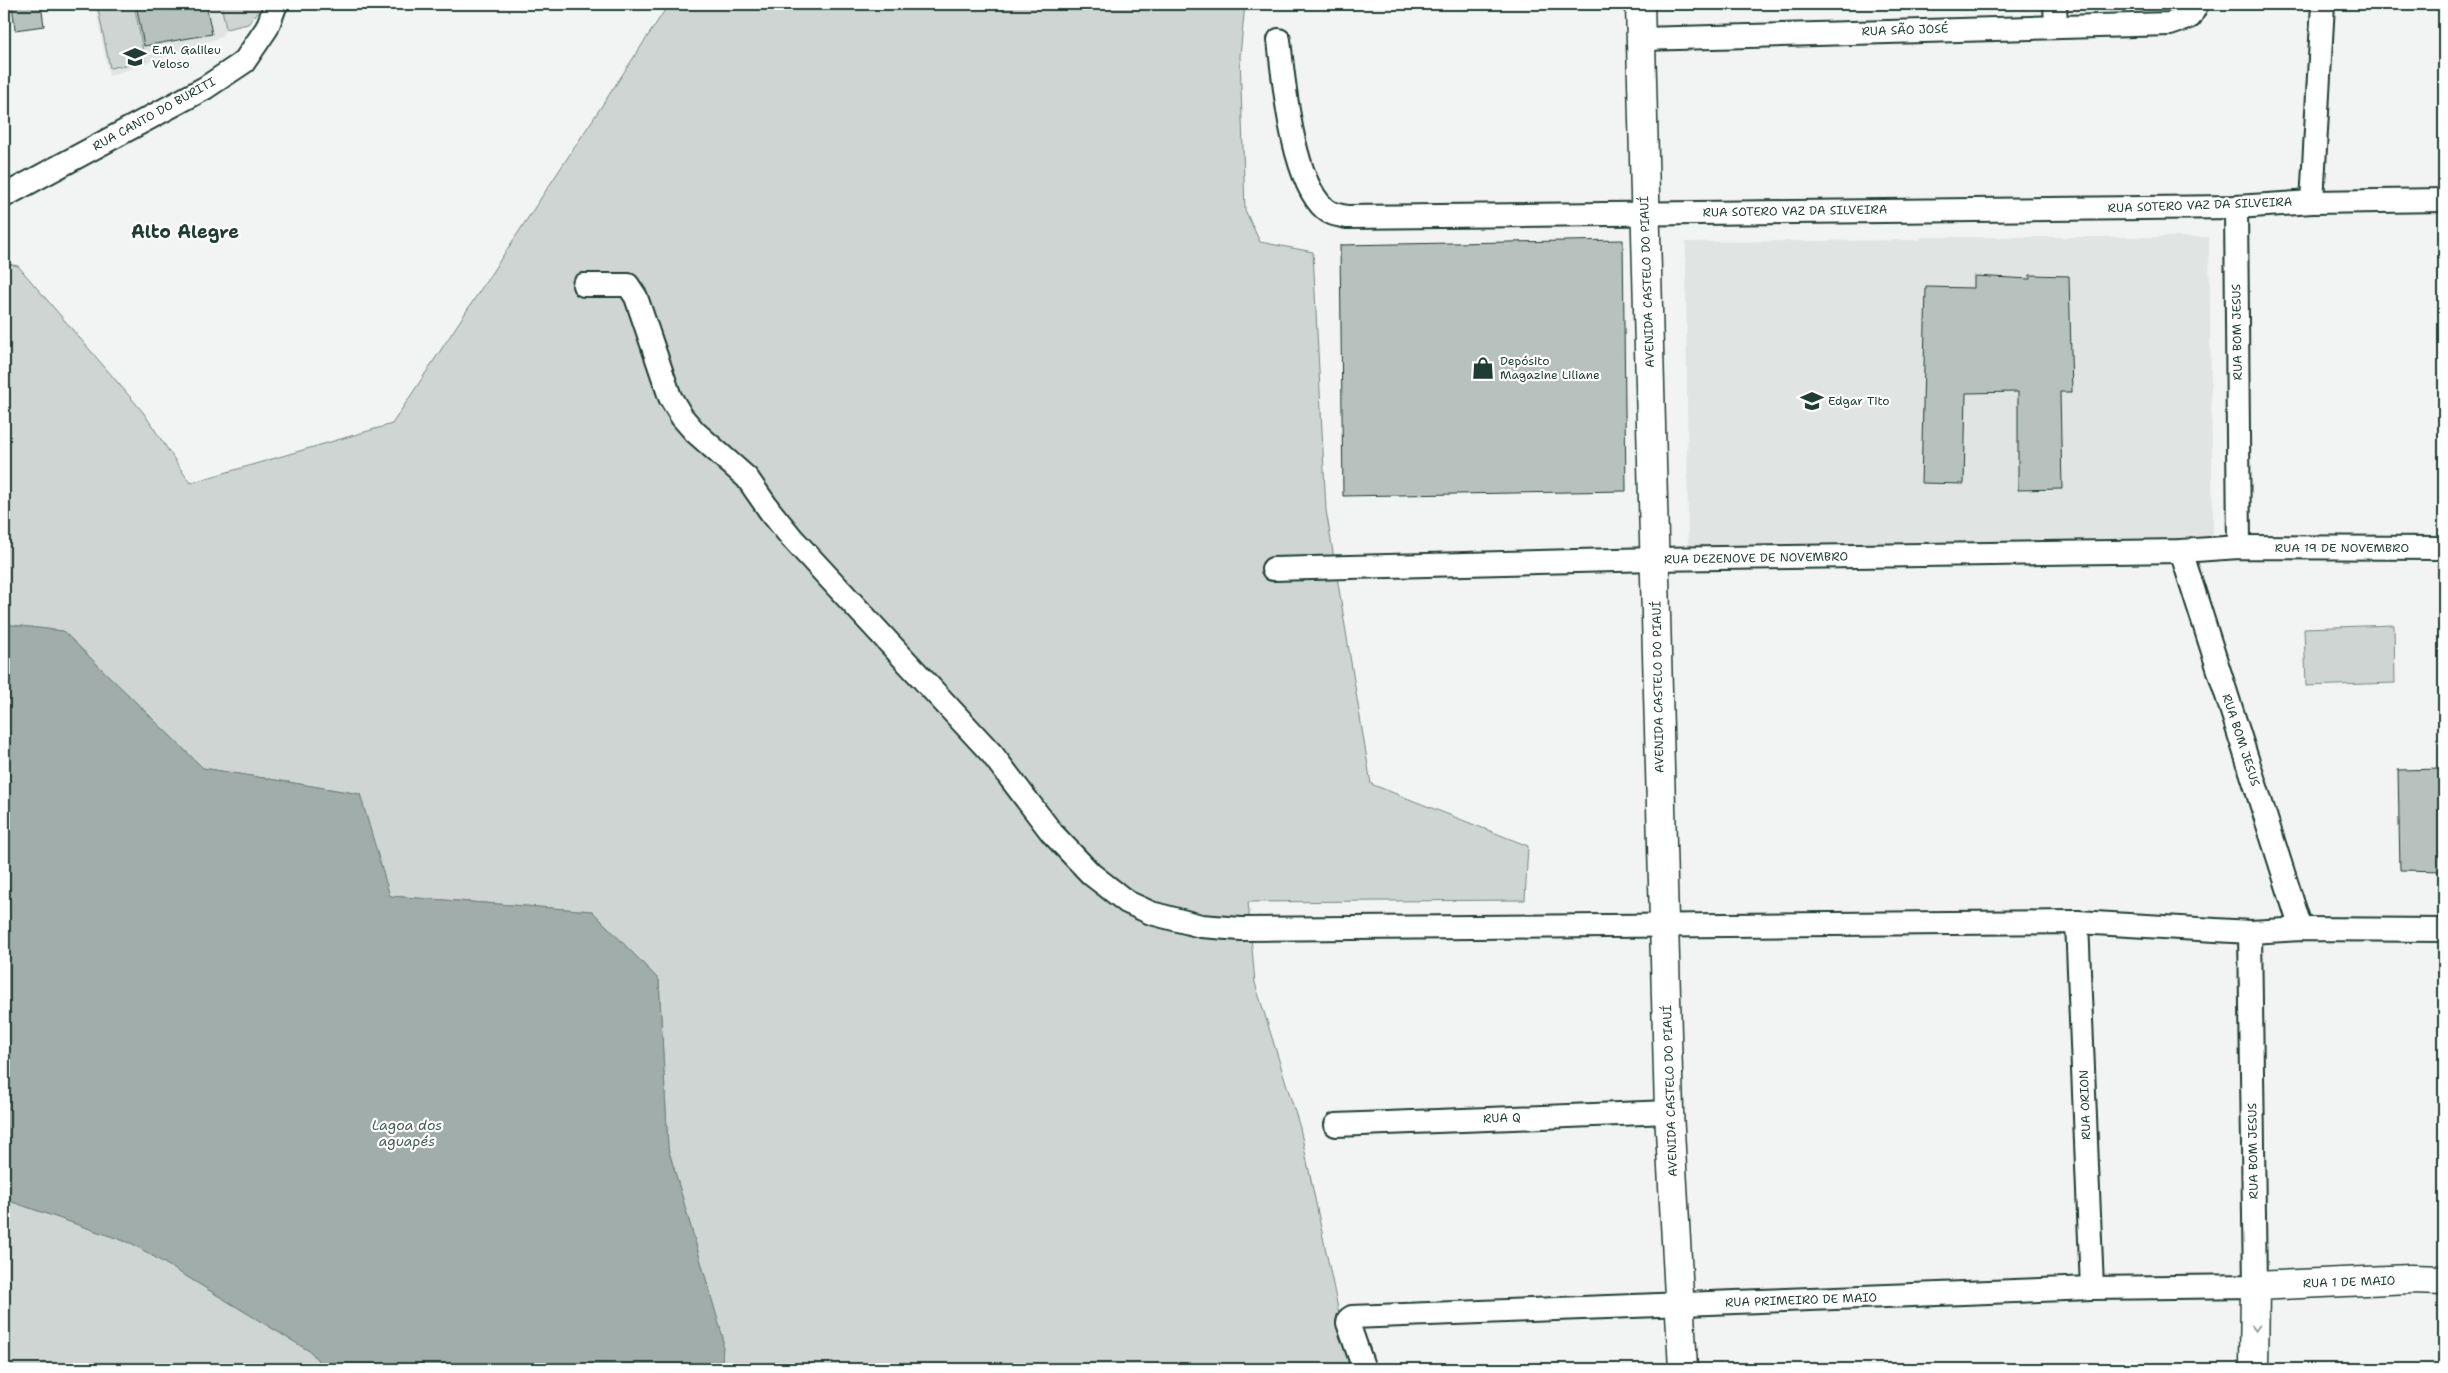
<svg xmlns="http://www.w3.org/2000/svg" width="2448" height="1373" font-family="'Shantell Sans',sans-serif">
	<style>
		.built { fill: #e0e4e3 }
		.green { fill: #ced5d3; stroke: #768984 }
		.water { fill: #a1adaa; stroke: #6d807b }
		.building { fill: #b7c1bd; stroke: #1f3d34 }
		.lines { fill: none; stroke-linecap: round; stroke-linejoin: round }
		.minor-casing { stroke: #1f3d34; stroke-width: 26 }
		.major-casing { stroke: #1f3d34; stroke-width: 31 }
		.minor { stroke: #fff; stroke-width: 22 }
		.major { stroke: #fff; stroke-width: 28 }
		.oneway { stroke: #8f9e9a }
		.labels { text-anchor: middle; stroke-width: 4.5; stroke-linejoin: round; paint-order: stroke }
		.street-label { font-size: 12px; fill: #1f3d34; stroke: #fff }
		.poi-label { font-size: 12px; fill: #1f3d34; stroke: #fff; text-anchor: start }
		.water-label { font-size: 14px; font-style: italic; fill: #465f57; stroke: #fff }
		.district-label { font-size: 18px; font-weight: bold; fill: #1f3d34; stroke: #fff }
	</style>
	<rect width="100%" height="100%" fill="#f2f3f3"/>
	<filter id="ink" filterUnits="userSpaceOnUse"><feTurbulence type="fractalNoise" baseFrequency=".02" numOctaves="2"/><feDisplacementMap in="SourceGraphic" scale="10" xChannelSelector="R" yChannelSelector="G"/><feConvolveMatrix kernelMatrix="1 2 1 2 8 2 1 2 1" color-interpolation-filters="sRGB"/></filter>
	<g filter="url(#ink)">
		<g class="built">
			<polygon points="95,4 221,4 226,29 221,37 109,76"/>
			<polygon points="1921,237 2209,237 2213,540 1688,547 1686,242 1920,240"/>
		</g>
		<g class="green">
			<polygon points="97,4 134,4 145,61 110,68"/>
			<polygon points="221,4 265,4 248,24 226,29"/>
			<polygon points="680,4 1245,4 1240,56 1245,210 1260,242 1313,252 1326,510 1371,784 1528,846 1525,900 1248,902 1255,983 1300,1128 1339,1313 1361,1369 722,1369 723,1338 668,1148 659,980 592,911 389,896 360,794 203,768 63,631 4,624 4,263 18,266 143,412 190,483 392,424 665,10"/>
			<polygon points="2394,625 2395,683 2306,686 2304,628"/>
			<polygon points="4,1199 133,1244 311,1352 325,1369 4,1369"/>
		</g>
		<polygon class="water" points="4,624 63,631 203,768 360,794 390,896 592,911 659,980 668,1148 723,1338 722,1369 325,1369 311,1352 133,1244 4,1199"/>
		<g class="building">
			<polygon points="12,4 41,4 44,26 15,30"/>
			<polygon points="136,4 206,4 212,34 144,46"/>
			<polygon points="1623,240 1626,491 1343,496 1340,245"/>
			<polygon points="2030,275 2069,276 2072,392 2060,392 2062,489 2018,490 2018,392 1966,393 1964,484 1921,483 1926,287 1974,288 1974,276 2030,279"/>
			<polygon points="2442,769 2444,871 2400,870 2398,770"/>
		</g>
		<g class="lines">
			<defs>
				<g id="minor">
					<polyline points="2055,4 2056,25"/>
					<polyline points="1641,39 2170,24 2190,17 2197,4"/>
					<path d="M1279 40C1284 83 1292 180 1325 209 1332 215 1338 215 1347 217L2236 207 2312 202 2444 200"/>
					<polyline points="4,196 205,88 244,62 267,28 276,4"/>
					<polyline points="2312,202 2323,4"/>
					<polyline points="2236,207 2239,547"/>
					<polyline points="584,285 628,285 636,297 670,397 682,417 695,432 747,478 770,511 792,538 992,754 1052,833 1091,874 1127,902 1151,913 1201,926 1241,929 2077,922 2250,932 2301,929 2444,930"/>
					<polyline points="2181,551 2301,929"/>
					<polyline points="1273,569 1655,559 2181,551 2239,547 2444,548"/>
					<polyline points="2077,922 2092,1288"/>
					<polyline points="1336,1125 1669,1112"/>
					<polyline points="1364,1369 1348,1323 1349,1319 1352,1317 2092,1288 2255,1286 2250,932"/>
				</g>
				<g id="major">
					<polyline points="1640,4 1669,1112 1683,1369"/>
					<polyline points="2254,1369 2255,1286 2410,1279 2444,1280"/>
				</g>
			</defs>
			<use href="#minor" class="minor-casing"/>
			<use href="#major" class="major-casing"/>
			<use href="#minor" class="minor"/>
			<use href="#major" class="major"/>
		</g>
		<defs><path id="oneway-chevron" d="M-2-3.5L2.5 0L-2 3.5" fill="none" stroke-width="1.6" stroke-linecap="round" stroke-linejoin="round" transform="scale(1.25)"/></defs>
		<use class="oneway" href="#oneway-chevron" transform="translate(2255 1328) rotate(90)"/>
	</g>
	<defs>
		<symbol id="school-bare" viewBox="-9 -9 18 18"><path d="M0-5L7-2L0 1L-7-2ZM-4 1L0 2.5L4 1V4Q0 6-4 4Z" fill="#1f3d34" stroke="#fff" stroke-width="2.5" paint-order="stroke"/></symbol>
		<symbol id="shop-bare" viewBox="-9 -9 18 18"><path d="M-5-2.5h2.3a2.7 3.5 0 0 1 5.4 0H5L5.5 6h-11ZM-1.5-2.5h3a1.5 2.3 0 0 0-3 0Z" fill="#1f3d34" stroke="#fff" stroke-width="2.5" paint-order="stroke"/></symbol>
	</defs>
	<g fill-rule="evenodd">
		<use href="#school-bare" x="119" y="41" width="32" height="32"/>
		<use href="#shop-bare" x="1467" y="352" width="32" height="32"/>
		<use href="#school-bare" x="1796" y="385" width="32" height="32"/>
	</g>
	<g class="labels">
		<g class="street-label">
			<text transform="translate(1905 30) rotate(-2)" y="4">RUA SÃO JOSÉ</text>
			<text transform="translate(154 114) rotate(-29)" y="4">RUA CANTO DO BURITI</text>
			<text transform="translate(2200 205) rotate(-2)" y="4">RUA SOTERO VAZ DA SILVEIRA</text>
			<text transform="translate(1795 211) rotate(-1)" y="4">RUA SOTERO VAZ DA SILVEIRA</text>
			<text transform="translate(1647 282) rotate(-92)" y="4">AVENIDA CASTELO DO PIAUÍ</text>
			<text transform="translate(2237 332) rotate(-91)" y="4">RUA BOM JESUS</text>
			<text x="2342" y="552">RUA 19 DE NOVEMBRO</text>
			<text transform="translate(1756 558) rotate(-1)" y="4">RUA DEZENOVE DE NOVEMBRO</text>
			<text transform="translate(1658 687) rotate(-91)" y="4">AVENIDA CASTELO DO PIAUÍ</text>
			<text transform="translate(2241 740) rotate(72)" y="4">RUA BOM JESUS</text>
			<text transform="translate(1670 1091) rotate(-92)" y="4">AVENIDA CASTELO DO PIAUÍ</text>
			<text transform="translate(2085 1105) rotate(-92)" y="4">RUA ORION</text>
			<text transform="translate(1502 1118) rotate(-2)" y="4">RUA Q</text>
			<text transform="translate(2253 1151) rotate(-91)" y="4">RUA BOM JESUS</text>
			<text transform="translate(2349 1282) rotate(-2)" y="4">RUA 1 DE MAIO</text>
			<text transform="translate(1801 1300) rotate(-2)" y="4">RUA PRIMEIRO DE MAIO</text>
		</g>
		<g class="poi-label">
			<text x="152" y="54">E.M. Galileu<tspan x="152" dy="14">Veloso</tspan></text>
			<text x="1500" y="365">Depósito<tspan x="1500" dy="14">Magazine Liliane</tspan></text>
			<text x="1828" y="405">Edgar Tito</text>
		</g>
		<g class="water-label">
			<text x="407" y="1130">Lagoa dos<tspan x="407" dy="16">aguapés</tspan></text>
		</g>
		<g class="district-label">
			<text x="185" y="238">Alto Alegre</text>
		</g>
	</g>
	<rect width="2448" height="1373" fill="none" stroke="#fff" stroke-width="20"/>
	<rect x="10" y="10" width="2428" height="1353" fill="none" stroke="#1f3d34" stroke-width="2" filter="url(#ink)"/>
</svg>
